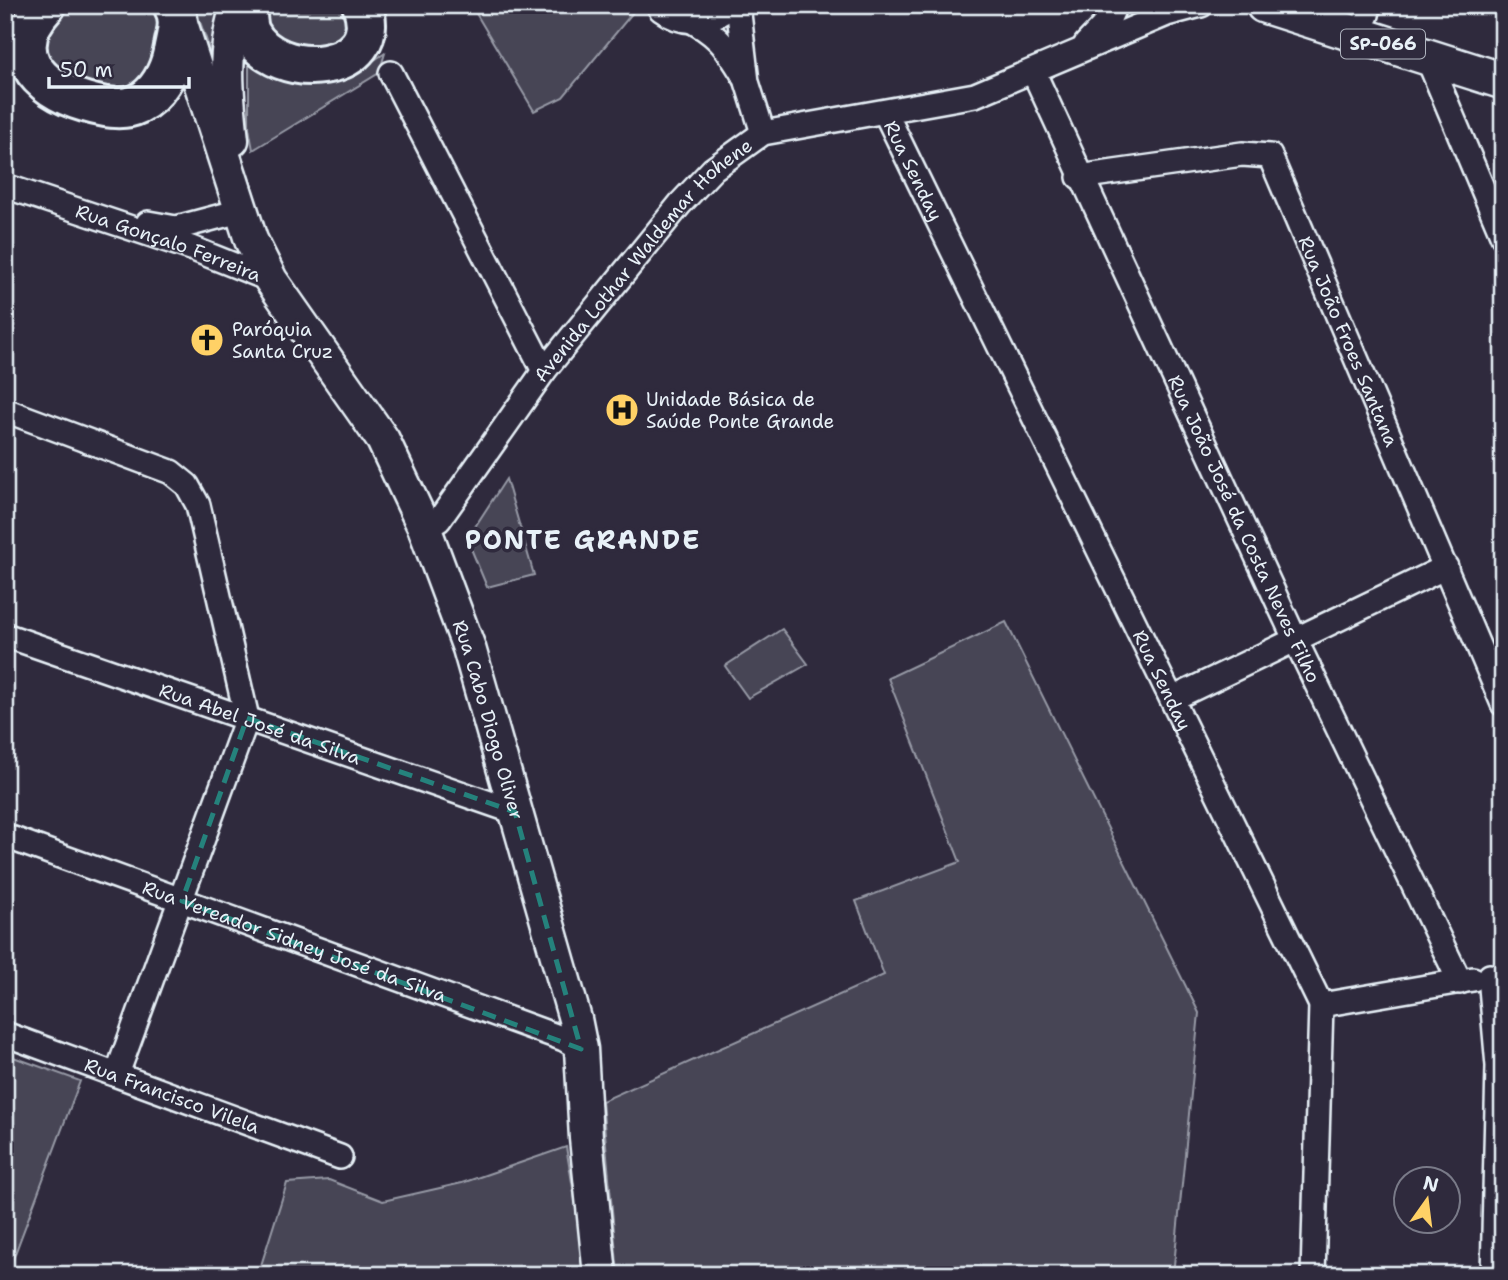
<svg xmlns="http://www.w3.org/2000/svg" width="1508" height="1280" font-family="'Shantell Sans',sans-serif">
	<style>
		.green { fill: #464455; stroke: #979aa6; stroke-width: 2 }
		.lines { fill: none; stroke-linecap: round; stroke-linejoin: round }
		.minor-casing { stroke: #e8f1f8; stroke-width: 28 }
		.secondary-casing { stroke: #e8f1f8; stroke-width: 37 }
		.primary-casing { stroke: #e8f1f8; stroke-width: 40 }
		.trunk-casing { stroke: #e8f1f8; stroke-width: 44 }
		.minor { stroke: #2f2a3d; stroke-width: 23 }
		.secondary { stroke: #2f2a3d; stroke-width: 32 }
		.primary { stroke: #2f2a3d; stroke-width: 35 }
		.trunk { stroke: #2f2a3d; stroke-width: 38 }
		.marked { fill: none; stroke: #25827c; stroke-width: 5; stroke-dasharray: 14 9; stroke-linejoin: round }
		.labels { text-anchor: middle; stroke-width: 7; stroke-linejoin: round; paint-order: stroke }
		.shield { fill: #2f2a3d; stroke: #b0b5c0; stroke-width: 2 }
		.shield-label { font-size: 18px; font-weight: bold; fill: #e8f1f8 }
		.street-label { font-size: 19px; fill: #e8f1f8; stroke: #2f2a3d }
		.poi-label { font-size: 19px; fill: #e8f1f8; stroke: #2f2a3d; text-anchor: start }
		.district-label { font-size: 26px; font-weight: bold; letter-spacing: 2px; fill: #e8f1f8; stroke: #2f2a3d }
	</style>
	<rect width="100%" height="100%" fill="#2f2a3d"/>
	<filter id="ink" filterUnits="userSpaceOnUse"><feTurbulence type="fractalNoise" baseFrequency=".0143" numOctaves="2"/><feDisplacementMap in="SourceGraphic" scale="14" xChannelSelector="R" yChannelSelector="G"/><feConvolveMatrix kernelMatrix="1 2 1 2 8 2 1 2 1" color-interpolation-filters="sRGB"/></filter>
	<g filter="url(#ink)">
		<g class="green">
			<polygon points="75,5 154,5 163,21 167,68 119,95 54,71 44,51 51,17"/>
			<polygon points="194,5 230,5 224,133 209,47"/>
			<polygon points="258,5 354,5 345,48 279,48"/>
			<polygon points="471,5 639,5 563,97 534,111"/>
			<polygon points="1128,5 1168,5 1114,30"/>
			<polygon points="249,50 361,69 385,53 379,73 253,150 249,128"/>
			<polygon points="506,479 534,575 487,587 467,539"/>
			<polygon points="1006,622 1199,1013 1173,1275 618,1275 602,1101 884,975 856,901 960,862 888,678"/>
			<polygon points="782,629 808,664 748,698 725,666"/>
			<polygon points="5,1054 80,1081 7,1275 5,1275"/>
			<polygon points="566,1147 588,1275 576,1270 541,1275 258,1275 287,1183 329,1180 383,1201 462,1183"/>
		</g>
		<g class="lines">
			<defs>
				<g id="minor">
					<polyline points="738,5 747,82 763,133"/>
					<polyline points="1367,15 1369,5"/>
					<path d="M683 16C716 33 725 44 744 76"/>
					<polyline points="1086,44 1108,21 1115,5"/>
					<polyline points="1428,59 1503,237"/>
					<polyline points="391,73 544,371"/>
					<path id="s1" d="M1034 73 1295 639 1460 982"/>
					<path id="s2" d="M886 114 1321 1005 1313 1275"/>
					<path id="s3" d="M1079 177 1242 154 1270 156 1503 704"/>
					<path id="s4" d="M5 186 191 248 271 280"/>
					<polyline points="148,223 176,228 240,211"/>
					<polyline points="5,410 171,472 187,485 198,505 247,718"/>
					<path id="s5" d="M424 527 439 520 544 371 680 204 713 169 763 133 975 95 1167 14 1201 5"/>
					<path id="s6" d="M5 635 515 812"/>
					<polyline points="1172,699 1446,567"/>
					<path id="s7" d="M5 836 564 1039 581 1049"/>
					<polyline points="1490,976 1498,1066 1493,1275"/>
					<polyline points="1321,1005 1473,979"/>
					<path id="s8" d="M5 1034 340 1157"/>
					<polyline points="117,1074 247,718"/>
				</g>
				<g id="secondary">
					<path id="s9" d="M179 17 251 240 271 280 383 440 424 527 469 648 575 1019 581 1049 586 1138 600 1275"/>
					<path d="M232 140C227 95 222 48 238 5"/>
				</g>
				<g id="primary">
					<path d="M665 5C684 19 703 17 723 5"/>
					<polyline points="1264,5 1503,81"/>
				</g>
				<g id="trunk">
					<path d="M46 5C4 50 36 88 85 102 102 107 122 112 138 104 158 94 169 72 173 52 176 35 182 21 173 5"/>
					<path d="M246 5C247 13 247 25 250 32 275 84 388 74 362 5"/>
				</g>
			</defs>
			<use href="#minor" class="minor-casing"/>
			<use href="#secondary" class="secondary-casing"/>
			<use href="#primary" class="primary-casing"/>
			<use href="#trunk" class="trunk-casing"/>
			<use href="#minor" class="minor"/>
			<use href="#secondary" class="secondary"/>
			<use href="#primary" class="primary"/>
			<use href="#trunk" class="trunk"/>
		</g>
	</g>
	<path class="marked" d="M247 718 515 812 581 1049 182 901Z"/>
	<defs>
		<symbol id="church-disc" viewBox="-11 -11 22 22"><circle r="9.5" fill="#ffd166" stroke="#2f2a3d"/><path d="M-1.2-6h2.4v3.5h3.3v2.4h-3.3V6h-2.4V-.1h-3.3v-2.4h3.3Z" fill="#111"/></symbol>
		<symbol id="hospital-disc" viewBox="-11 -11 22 22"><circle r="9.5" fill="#ffd166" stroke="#2f2a3d"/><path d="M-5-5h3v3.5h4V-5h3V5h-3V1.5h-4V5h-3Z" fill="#111"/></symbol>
	</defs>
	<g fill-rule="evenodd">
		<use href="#church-disc" x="188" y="321" width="38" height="38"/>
		<use href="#hospital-disc" x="603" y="391" width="38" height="38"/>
	</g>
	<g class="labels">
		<rect class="shield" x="1341" y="29.5" width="84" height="29" rx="5"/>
		<g class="shield-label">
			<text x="1383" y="50">SP-066</text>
		</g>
		<g class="street-label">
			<text dy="7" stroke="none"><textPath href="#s2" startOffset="63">Rua Senday</textPath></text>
			<text dy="7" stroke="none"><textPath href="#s4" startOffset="173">Rua Gonçalo Ferreira</textPath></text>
			<text dy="7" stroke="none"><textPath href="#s5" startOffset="348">Avenida Lothar Waldemar Hohene</textPath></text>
			<text dy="7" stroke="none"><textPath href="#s3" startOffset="394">Rua João Froes Santana</textPath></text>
			<text dy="7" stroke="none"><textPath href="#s1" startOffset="502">Rua João José da Costa Neves Filho</textPath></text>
			<text dy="7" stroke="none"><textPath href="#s2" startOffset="630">Rua Senday</textPath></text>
			<text dy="7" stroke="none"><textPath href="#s9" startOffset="774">Rua Cabo Diogo Oliver</textPath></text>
			<text dy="7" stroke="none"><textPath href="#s6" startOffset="270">Rua Abel José da Silva</textPath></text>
			<text dy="7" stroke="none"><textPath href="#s7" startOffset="308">Rua Vereador Sidney José da Silva</textPath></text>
			<text dy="7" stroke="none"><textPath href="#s8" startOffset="178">Rua Francisco Vilela</textPath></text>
		</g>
		<g class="poi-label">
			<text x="232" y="336">Paróquia<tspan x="232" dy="22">Santa Cruz</tspan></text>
			<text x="646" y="406">Unidade Básica de<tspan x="646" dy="22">Saúde Ponte Grande</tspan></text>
		</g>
		<g class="district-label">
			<text x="583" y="549">PONTE GRANDE</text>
		</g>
	</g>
	<rect width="1508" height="1280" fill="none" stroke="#2f2a3d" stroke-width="28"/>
	<rect x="14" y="14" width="1480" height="1252" fill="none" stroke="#e8f1f8" stroke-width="2.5" filter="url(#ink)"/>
	<g transform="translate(1427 1200) rotate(14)"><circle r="33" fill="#2f2a3d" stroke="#797a88" stroke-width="2"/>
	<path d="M0-5L12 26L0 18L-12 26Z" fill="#ffd166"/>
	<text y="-10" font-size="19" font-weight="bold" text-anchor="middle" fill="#e8f1f8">N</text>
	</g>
	<path d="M49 77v10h140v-10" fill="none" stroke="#e8f1f8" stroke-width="3.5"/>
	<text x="60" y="77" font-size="21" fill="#e8f1f8" stroke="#2f2a3d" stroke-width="5" paint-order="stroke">50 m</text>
</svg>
